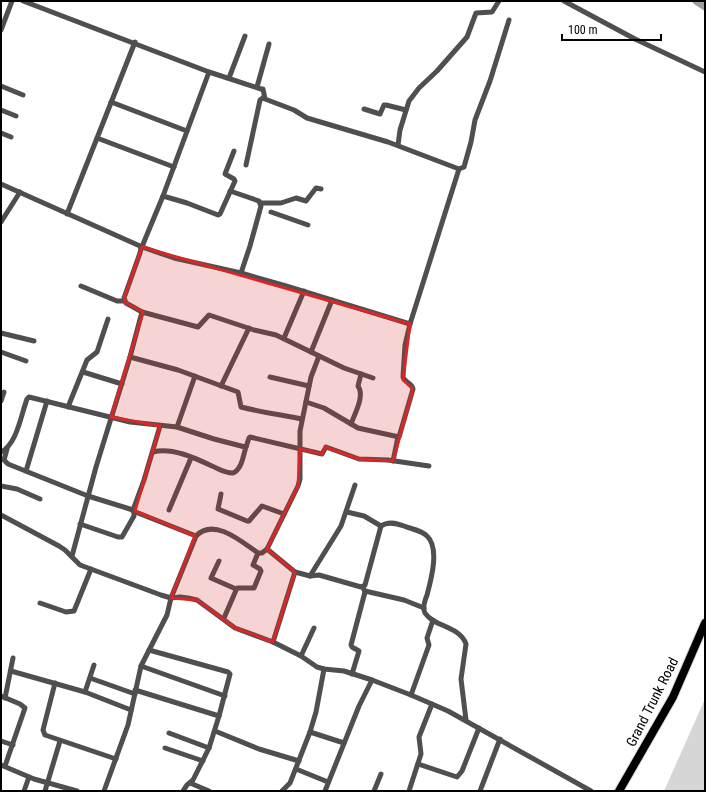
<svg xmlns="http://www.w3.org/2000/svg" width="706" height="792" font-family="'Roboto Condensed',sans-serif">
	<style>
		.green { fill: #d6d6d6 }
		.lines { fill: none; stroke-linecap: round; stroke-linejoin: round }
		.canal { stroke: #9d9d9d; stroke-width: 7 }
		.primary-casing { stroke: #dbdbdb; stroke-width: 10 }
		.street { stroke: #4f4f4f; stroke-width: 5 }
		.primary { stroke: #000; stroke-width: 8 }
		.marked { fill: #d62828; fill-opacity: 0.2; stroke: #d62828; stroke-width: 3; stroke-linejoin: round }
		.labels { text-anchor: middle; stroke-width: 3.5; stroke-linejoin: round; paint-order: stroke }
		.street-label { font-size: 14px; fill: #000; stroke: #fff }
	</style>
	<rect width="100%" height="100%" fill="#fff"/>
	<polygon class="green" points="705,699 705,791 664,791"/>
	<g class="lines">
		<polyline class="canal" points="696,1 705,7"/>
		<defs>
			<polyline id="primary" points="619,791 673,697 705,623"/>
		</defs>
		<use href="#primary" class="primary-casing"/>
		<g class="street">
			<polyline points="23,1 209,72 261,89 263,89 265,99 294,110 307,118 388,142 459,169 410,324 286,286 241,273 174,258 142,247"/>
			<polyline points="564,1 635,39 705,72"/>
			<polyline points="1,30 12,1"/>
			<polyline points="229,78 245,36"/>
			<polyline points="1,86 23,95"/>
			<polyline points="257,87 269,44"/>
			<polyline points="111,102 187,131"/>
			<polyline points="364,109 380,114 384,105 386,105 406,110"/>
			<polyline points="1,110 16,116"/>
			<polyline points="1,133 11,137"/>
			<polyline points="97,138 174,167"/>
			<polyline points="398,145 400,130 409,101 419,88 437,71 467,37 476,13 492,12 499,1"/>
			<polyline points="246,165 260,100 264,97"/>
			<polyline points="459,169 464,167 471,142 475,120 490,81 509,20"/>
			<polyline points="1,184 140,246 141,249 140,253 124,298 126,303 142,312 198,327 209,315 254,330 276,335 344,368 373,378"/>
			<polyline points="230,191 259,201 261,206 250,246 241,273"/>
			<polyline points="163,196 187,203 218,215 220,214 235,181 234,179 225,174 234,151"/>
			<polyline points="260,203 281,203 296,198 306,201 316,188 321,189"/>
			<polyline points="271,212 308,225"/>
			<polyline points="67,214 135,42"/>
			<polyline points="1,222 20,192"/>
			<polyline points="141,249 163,196 209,72"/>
			<polyline points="81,286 117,301 124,301"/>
			<polyline points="1,333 34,341"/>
			<polyline points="284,338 304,291"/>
			<polyline points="1,352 26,361"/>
			<polyline points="311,352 332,300"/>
			<path d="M319 356 311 377 300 431V479L298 486 267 549 295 572 310 576 319 575 361 587 365 585 381 526C388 521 396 523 404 526 411 529 421 530 427 536 440 548 431 580 427 595 425 600 422 608 425 613 434 627 460 626 466 644L461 679 466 720"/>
			<path d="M130 357 178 370 238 392 241 407C261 412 282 415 302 419"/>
			<polyline points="83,372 122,384"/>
			<polyline points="270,377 309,386"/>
			<polyline points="221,386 249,328"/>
			<polyline points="1,401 4,392"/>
			<path d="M306 402 324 408 358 428 399 437 413 389C412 383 405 383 403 377L405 345 410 324"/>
			<polyline points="68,407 87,360 97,352 108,319"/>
			<path d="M351 424C355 413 365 396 358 386L361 374"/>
			<polyline points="177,427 195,376"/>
			<polyline points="7,449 4,460 8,464 88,496 133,510 144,480 160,426"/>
			<path d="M1 452C17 444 21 415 27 399L29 397 130 422 177 427 214 439 245 447H246L249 438 250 437 322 454 326 447 359 459 388 460 429 466"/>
			<path d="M153 452C172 447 195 458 212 466 219 469 225 473 233 473 242 469 243 456 246 447"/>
			<polyline points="393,461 398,437"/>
			<polyline points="26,471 47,401"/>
			<polyline points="1,486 17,489 40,499"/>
			<polyline points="221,494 218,509 247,521 249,521 262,506 284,514"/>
			<polyline points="169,510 191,458"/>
			<polyline points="133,511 196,536"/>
			<polyline points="347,512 364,516 381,526"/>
			<polyline points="1,515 59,546 65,550 80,565 161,595 171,598 180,597 188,598 197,600 235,628 273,642 301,656 317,667 324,669 344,671 372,680 411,695 448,711 591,791"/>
			<polyline points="80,524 118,537 122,537 134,516 134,509"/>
			<polyline points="72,556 96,467 130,357 142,312"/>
			<polyline points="219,561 211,578 236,589"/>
			<polyline points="310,576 341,526 355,485"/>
			<polyline points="365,591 404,600 424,608"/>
			<polyline points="40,603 66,612 74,611 91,569"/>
			<polyline points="224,618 237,588 254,588 261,571 260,569 253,565 258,553"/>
			<polyline points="273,642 295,572"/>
			<polyline points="149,650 228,672 230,674 219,716 209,748 193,780 187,785 183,791"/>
			<polyline points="301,656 314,628"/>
			<polyline points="141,666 225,696"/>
			<polyline points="11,671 85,692 131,710"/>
			<polyline points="352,674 359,651 352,647 351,645 365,592 363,587"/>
			<polyline points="90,678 135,694"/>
			<polyline points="55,683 43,730 45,735 116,759"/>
			<polyline points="135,690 219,716"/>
			<polyline points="85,692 94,665"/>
			<polyline points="411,695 429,645 427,638 433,620"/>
			<polyline points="1,696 20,704 25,708 5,766"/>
			<polyline points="5,698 13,658"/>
			<polyline points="215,731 259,749 299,761"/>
			<polyline points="310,732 344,743"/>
			<polyline points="169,733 209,748"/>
			<polyline points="1,741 13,745"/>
			<polyline points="165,748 203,761"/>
			<polyline points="418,764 457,777 462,771 479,728"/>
			<polyline points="1,765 34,779 77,791"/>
			<polyline points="296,769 328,782"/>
			<polyline points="190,783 209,791"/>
			<polyline points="24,791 29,777"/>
			<polyline points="45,791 60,741"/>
			<path d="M104 791 128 725 141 666 167 615 171 598 196 536C214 517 242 542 258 553H262L267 549"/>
			<polyline points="282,791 290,783 310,732 316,712 324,669"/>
			<polyline points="325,791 359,706 372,680"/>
			<polyline points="374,791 381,774"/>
			<polyline points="409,791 421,754 419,737 432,704"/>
			<polyline points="480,791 500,739"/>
		</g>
		<use href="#primary" class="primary"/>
	</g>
	<path class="marked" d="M142 247 410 324 403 380 413 389 393 461 359 459 325 447 322 454 300 449 298 486 267 549 295 572 273 642 235 628 197 600 171 598 195 536 135 511 160 426 111 417 143 312 126 303 124 298Z"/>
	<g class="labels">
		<g class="street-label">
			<text transform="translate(652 702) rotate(-63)" y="5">Grand Trunk Road</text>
		</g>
	</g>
	<rect width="706" height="792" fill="none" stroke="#000000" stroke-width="4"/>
	<path d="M562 34v6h99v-6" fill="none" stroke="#000000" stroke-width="2"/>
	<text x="568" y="34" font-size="12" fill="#000000" stroke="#ffffff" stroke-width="3" paint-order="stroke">100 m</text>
</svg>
